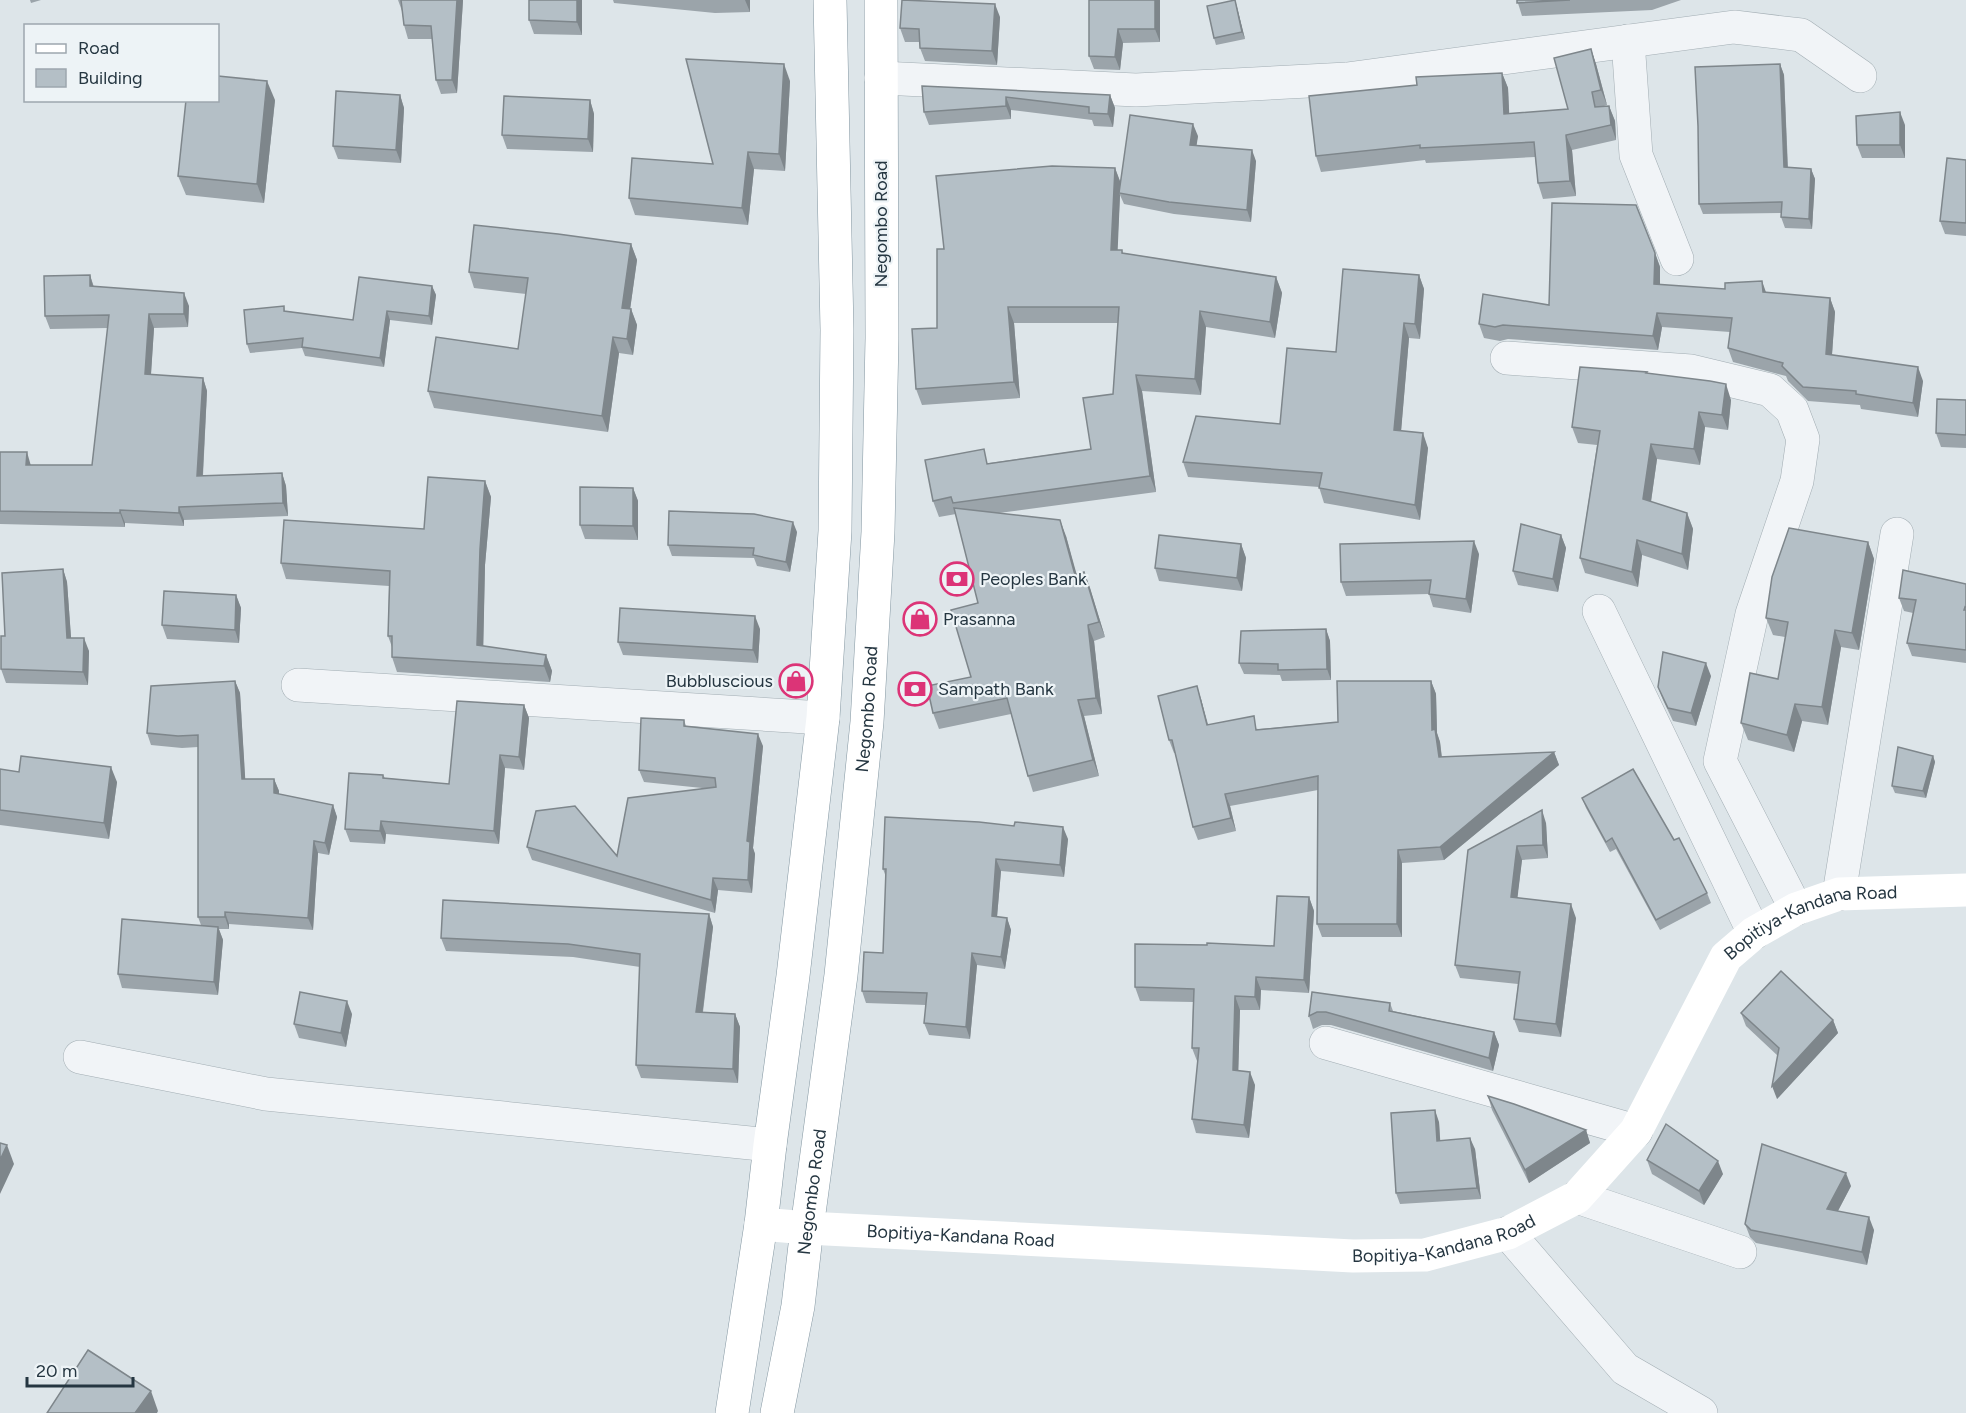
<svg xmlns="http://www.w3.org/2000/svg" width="1966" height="1413" font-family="Figtree,sans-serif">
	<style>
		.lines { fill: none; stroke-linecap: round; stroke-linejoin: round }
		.street-casing { stroke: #a2adb3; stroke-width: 34 }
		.highway-casing { stroke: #8396a1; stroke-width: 34 }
		.street { stroke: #f1f4f7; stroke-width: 33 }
		.secondary { stroke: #fff; stroke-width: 33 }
		.highway { stroke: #fff; stroke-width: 33 }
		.wall { fill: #9ba4aa }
		.shaded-wall { fill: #7e868b }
		.building { fill: #b4bfc6; stroke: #7e868b; stroke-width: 1.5 }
		.labels { text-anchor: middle; stroke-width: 4.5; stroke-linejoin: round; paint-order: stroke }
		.street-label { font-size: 18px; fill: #253641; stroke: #edf3f6 }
		.poi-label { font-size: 18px; fill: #253641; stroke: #edf3f6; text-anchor: start }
	</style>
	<rect width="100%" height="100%" fill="#dde5e9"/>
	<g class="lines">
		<defs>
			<g id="street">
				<polyline points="1628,41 1636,155 1677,259"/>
				<polyline points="881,78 1136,90 1347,79 1734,27 1801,35 1860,76"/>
				<polyline points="1507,358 1691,371 1770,390 1792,410 1803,439 1797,481 1752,614 1720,761 1796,909"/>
				<polyline points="1599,611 1754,933"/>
				<polyline points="298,685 823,718"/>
				<polyline points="1839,894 1897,534"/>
				<polyline points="1326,1043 1636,1131"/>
				<polyline points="80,1057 266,1094 770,1145"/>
				<polyline points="1577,1197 1740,1252"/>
				<polyline points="1508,1233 1625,1369 1701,1413"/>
			</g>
			<g id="highway">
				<polyline points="732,1413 761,1224 770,1145 793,976 823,718 835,531 837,330 830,0"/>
				<path id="s2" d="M777 1413 798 1306 807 1228 841 975 867 722 878 532 882 338 881 0"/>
			</g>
		</defs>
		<use href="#street" class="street-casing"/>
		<use href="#highway" class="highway-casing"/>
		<use href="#street" class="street"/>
		<path class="secondary" id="s1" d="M761 1224 807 1228 1353 1256 1425 1255 1508 1233 1577 1197 1636 1131 1726 957 1754 933 1796 909 1839 894 1966 890"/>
		<use href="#highway" class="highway"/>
	</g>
	<g class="wall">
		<polygon points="30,0 41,0 31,3"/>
		<polygon points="398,0 463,0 457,93 441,94 436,80 432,39 408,39 404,25 402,11"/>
		<polygon points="529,0 582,0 582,35 534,34 529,20"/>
		<polygon points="613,0 750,0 750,12 715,13 614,3"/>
		<polygon points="1089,0 1160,0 1160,42 1123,43 1120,70 1094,69 1089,56"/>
		<polygon points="1235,0 1245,39 1216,45 1214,38"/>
		<polygon points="1517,0 1681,0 1652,10 1522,16"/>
		<polygon points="1000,17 997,65 925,61 920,48 920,42 905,42 900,28"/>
		<polygon points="1591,49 1596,64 1607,105 1601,107 1609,106 1615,121 1616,140 1572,150 1576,196 1543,199 1538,183 1535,157 1426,163 1425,160 1321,172 1316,156 1417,85 1502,73 1508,88 1509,114 1568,109"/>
		<polygon points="1780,64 1784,75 1788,167 1811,169 1815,179 1812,229 1785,228 1781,217 1782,213 1703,214 1699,204"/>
		<polygon points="790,81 785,171 754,169 748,225 635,215 629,198 713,164"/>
		<polygon points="922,86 1110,95 1115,108 1113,127 1094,126 1092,120 1011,110 1011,119 929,125 924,112"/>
		<polygon points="400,95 404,108 401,163 338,159 333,146"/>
		<polygon points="275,100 264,203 186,195 178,176"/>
		<polygon points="590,100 594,114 593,152 507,149 502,135"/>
		<polygon points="1905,125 1905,158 1862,158 1857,145"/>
		<polygon points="1198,136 1196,145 1256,161 1251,222 1174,214 1124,204 1120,195 1117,250 1122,250 1123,253 1276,277 1282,293 1275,338 1206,327 1201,395 1142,391 1156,492 999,513 1066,536 1076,574 1084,572 1090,588 1105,637 1094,641 1102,714 1084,716 1099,776 1033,792 1028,776 1011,714 939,729 933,713 971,677 978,603 956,514 939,517 933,501 989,463 1091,449 1113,394 1118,323 1014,323 1020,398 922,405 916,389 937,328 944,249 1115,168 1121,184"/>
		<polygon points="1966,160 1966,236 1945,234 1940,221"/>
		<polygon points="631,244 637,260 630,309 631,309 637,325 633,355 619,353 608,432 434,408 428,391 518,349 526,294 474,288 469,272"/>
		<polygon points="1655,253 1660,267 1660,285 1830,298 1835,312 1832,355 1923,381 1918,417 1861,409 1860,405 1808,401 1788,381 1786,376 1733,362 1728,348 1730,332 1662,327 1658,350 1508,339 1500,341 1484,338 1479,324 1549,305"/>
		<polygon points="90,275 94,287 189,306 188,327 154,328 151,375 203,378 207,391 203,476 282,473 286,486 288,516 184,520 184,526 125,523 125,527 0,524 0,452 31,465 92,465 108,328 50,329 45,316"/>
		<polygon points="1419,275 1424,289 1420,339 1409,338 1401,430 1428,448 1420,520 1324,503 1319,487 1188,477 1183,462 1280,424 1336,352"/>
		<polygon points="432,286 436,295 432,325 390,320 384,367 305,356 302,348 250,353 247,344 284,306 285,311 353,320"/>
		<polygon points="1647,372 1647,373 1731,400 1728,430 1705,427 1700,465 1657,459 1651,502 1687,513 1693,529 1688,570 1642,555 1638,587 1585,573 1580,558 1597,445 1578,443 1572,427"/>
		<polygon points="1966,400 1966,448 1941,447 1936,433"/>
		<polygon points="485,481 491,497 485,565 483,646 546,655 552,671 550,682 397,672 392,657 392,647 388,636 389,586 286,579 281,563 424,529"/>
		<polygon points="633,488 638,501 638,540 585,539 580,525"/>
		<polygon points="797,532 790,572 757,566 754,558 672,556 668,545"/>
		<polygon points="1561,535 1566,548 1558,592 1518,585 1513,571"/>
		<polygon points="1868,542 1874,559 1859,650 1841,647 1828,725 1802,721 1794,752 1748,740 1741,723 1778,679 1785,637 1773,635 1766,618"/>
		<polygon points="1241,544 1246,558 1242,591 1159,581 1155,568"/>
		<polygon points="1479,554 1471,613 1433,607 1429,594 1346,596 1341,582"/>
		<polygon points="63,569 67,582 71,638 89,651 88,685 6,683 1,669 5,636"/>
		<polygon points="1966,584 1966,663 1912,656 1907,643 1913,613 1904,611 1899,598"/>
		<polygon points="236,595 241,608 239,643 167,639 162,625"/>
		<polygon points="760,629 758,663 623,655 618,642"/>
		<polygon points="1326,629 1330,641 1331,680 1282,681 1280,675 1244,674 1239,663"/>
		<polygon points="1711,676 1696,726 1673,721 1663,700 1658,687"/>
		<polygon points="235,681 240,693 245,779 274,779 279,791 279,794 333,805 337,817 329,855 318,853 313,930 229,924 229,929 219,929 223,940 218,995 122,988 118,974 201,925 198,917 198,747 182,748 151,745 147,733"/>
		<polygon points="1431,681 1436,694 1437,733 1440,742 1442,757 1554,752 1559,765 1444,860 1402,863 1402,937 1322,937 1317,924 1318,790 1230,806 1236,831 1198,840 1193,827 1175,753 1174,753 1169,740 1201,699 1208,724 1259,729 1338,722"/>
		<polygon points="524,705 529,718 524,770 505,768 499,844 386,834 385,844 350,842 345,829 383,775 385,778 449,784"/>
		<polygon points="684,720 686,726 763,746 753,848 755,854 752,893 718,890 715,913 532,860 527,847 617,856 702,788 644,782 639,770"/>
		<polygon points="1933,756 1935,762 1926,798 1895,793 1892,786"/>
		<polygon points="0,769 19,772 117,782 109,839 0,825"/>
		<polygon points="1582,798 1674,840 1707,893 1711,903 1660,930 1616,849 1610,852 1586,808"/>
		<polygon points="1546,823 1548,858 1522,860 1517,898 1576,918 1561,1037 1519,1032 1514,1019 1518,984 1460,978 1455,965 1468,850"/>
		<polygon points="1014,826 1068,839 1064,877 1001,871 997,917 1007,918 1011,930 1005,969 977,965 970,1039 929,1035 924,1023 926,1005 866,1003 862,991 883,953 886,877 883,869"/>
		<polygon points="1309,897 1314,911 1309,993 1261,990 1260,1010 1240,1010 1238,1071 1255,1085 1249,1138 1196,1133 1192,1119 1198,1061 1197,1061 1192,1048 1193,1002 1140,1001 1135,987 1274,946"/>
		<polygon points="709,914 713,927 703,1012 735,1014 740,1027 738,1083 641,1078 636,1065 640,967 573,957 446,951 441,938"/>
		<polygon points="1312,992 1390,1003 1393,1011 1494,1032 1499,1045 1493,1071 1331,1025 1322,1025 1313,1029 1309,1016"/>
		<polygon points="1741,1013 1833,1020 1838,1033 1777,1099 1778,1056 1746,1026"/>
		<polygon points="352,1014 346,1047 299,1038 294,1024"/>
		<polygon points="1488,1096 1586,1130 1590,1143 1529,1183 1492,1110"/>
		<polygon points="1439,1122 1440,1141 1475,1149 1481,1199 1400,1204 1396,1193"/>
		<polygon points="1647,1160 1723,1174 1704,1205 1652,1174"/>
		<polygon points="1851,1186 1838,1211 1874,1230 1867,1265 1756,1243 1750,1237 1745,1224"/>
	</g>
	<g class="shaded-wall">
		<polygon points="457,0 463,0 457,93 452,80"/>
		<polygon points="577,0 582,0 582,35 577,22"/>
		<polygon points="745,0 750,0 750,12"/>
		<polygon points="1155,0 1160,0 1160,42 1155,29"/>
		<polygon points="1235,0 1237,7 1245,39 1242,32"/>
		<polygon points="995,4 1000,17 997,65 992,51"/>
		<polygon points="1118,29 1123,43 1120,70 1115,57"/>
		<polygon points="1591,49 1596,64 1607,105 1601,90"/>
		<polygon points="784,64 790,81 785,171 779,154"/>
		<polygon points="1780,64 1784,75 1788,178 1784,167"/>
		<polygon points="1502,73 1508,88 1510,130 1504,114"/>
		<polygon points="267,81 275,100 264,203 257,184"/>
		<polygon points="400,95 404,108 401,163 396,150"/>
		<polygon points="1110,95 1115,108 1113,127 1108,114"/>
		<polygon points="1006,97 1011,110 1011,119 1006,106"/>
		<polygon points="590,100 594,114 593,152 588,139"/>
		<polygon points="1609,106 1615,121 1616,140 1611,125"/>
		<polygon points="1900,112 1905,125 1905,158 1900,145"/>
		<polygon points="1193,124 1198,136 1195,156 1190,145"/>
		<polygon points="1566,135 1572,150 1576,196 1570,181"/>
		<polygon points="1252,150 1256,161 1251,222 1247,210"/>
		<polygon points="748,152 754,169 748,225 742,208"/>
		<polygon points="1115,168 1121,184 1119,193 1120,195 1117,266 1111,250"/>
		<polygon points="1811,169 1815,179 1812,229 1809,219"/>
		<polygon points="631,244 637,260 628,324 622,308"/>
		<polygon points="1655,253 1660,267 1660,299 1654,284"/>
		<polygon points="90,275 94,289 90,286"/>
		<polygon points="1419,275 1424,289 1420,339 1415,324"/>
		<polygon points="1276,277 1282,293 1275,338 1270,322"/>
		<polygon points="1762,281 1767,295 1763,292"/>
		<polygon points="432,286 436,295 432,325 429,316"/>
		<polygon points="184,293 189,306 188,327 184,314"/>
		<polygon points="1830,298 1835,312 1831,368 1826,354"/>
		<polygon points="1008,307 1014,323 1020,398 1014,382"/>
		<polygon points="631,309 637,325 633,355 627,339"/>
		<polygon points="387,311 390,320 384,367 380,358"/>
		<polygon points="1200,311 1206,327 1201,395 1195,379"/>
		<polygon points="1657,313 1662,327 1658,350 1653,336"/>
		<polygon points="149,314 154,328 150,388 145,374"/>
		<polygon points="1404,323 1409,338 1400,444 1394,430"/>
		<polygon points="613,337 619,353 608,432 602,416"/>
		<polygon points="1918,367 1923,381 1918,417 1913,403"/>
		<polygon points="1136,375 1142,391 1156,492 1150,476"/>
		<polygon points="203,378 207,391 202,489 197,476"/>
		<polygon points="1726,384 1731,400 1728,430 1722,415"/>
		<polygon points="1699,412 1705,427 1700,465 1694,449"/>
		<polygon points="1423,433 1428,448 1420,520 1415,505"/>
		<polygon points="1651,444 1657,459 1649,515 1643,499"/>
		<polygon points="27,452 31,466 26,465"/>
		<polygon points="282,473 286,486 288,516 283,503"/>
		<polygon points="485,481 491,497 485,565 483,661 477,645 480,549"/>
		<polygon points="633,488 638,501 638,540 633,526"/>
		<polygon points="179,507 184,520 184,526 179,513"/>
		<polygon points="120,510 125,523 125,527 120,513"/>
		<polygon points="1687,513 1693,529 1688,570 1682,554"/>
		<polygon points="1060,520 1066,536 1081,590 1075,575"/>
		<polygon points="793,522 797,532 790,572 786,562"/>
		<polygon points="1561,535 1566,548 1558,592 1553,579"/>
		<polygon points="1637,540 1642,555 1638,587 1632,572"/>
		<polygon points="1474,541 1479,554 1471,613 1466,599"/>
		<polygon points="1868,542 1874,559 1859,650 1852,633"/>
		<polygon points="1241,544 1246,558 1242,591 1237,578"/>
		<polygon points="63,569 67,582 72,651 67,638"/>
		<polygon points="1084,572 1090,588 1105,637 1099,622"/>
		<polygon points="236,595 241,608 239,643 235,630"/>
		<polygon points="755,616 760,629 758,663 753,650"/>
		<polygon points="1088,625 1094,641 1102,714 1096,698"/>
		<polygon points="1326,629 1330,641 1331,680 1327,669"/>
		<polygon points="1835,630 1841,647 1828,725 1822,707"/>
		<polygon points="84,638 89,651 88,685 83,672"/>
		<polygon points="546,655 552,671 550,682 544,666"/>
		<polygon points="1706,663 1711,676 1696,726 1691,713"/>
		<polygon points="235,681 240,693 246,791 242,779"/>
		<polygon points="1431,681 1436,694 1437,733 1440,742 1443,770 1439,757 1432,730"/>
		<polygon points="1197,686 1201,699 1211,738 1207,725"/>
		<polygon points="1078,700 1084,716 1099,776 1093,760"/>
		<polygon points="1795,704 1802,721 1794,752 1787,735"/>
		<polygon points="524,705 529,718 524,770 519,757"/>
		<polygon points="758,734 763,746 753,848 755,854 752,893 748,880 747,841"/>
		<polygon points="1554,752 1559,765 1444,860 1440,847"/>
		<polygon points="500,755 505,768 499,844 494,831"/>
		<polygon points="1933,756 1935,762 1926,798 1923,791"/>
		<polygon points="111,767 117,782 109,839 104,823"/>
		<polygon points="274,779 279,791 278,805 274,793"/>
		<polygon points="1225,794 1230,806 1236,831 1231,818"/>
		<polygon points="333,805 337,817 329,855 325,843"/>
		<polygon points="1542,810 1546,823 1548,858 1543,845"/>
		<polygon points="381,821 386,834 385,844 380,831"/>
		<polygon points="1063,827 1068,839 1064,877 1060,865"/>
		<polygon points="314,841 318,853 313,930 308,918"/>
		<polygon points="1517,846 1522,860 1516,910 1511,897"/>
		<polygon points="1398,850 1402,863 1402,937 1397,924"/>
		<polygon points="996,859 1001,871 996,928 992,916"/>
		<polygon points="713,878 718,890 715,913 711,900"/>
		<polygon points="1309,897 1314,911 1309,993 1304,980"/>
		<polygon points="1571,904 1576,918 1561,1037 1556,1024"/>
		<polygon points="225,912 229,924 229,929 225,917"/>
		<polygon points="709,914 713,927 701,1025 696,1012"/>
		<polygon points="1007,918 1011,930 1005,969 1001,957"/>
		<polygon points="218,927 223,940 218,995 214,982"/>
		<polygon points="972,953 977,965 970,1039 966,1027"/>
		<polygon points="1256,977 1261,990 1260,1010 1255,997"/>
		<polygon points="1235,996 1240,1010 1238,1084 1233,1070"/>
		<polygon points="347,1001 352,1014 346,1047 341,1033"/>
		<polygon points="735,1014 740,1027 738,1083 733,1069"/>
		<polygon points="1833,1020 1838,1033 1777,1099 1772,1086"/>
		<polygon points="1494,1032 1499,1045 1493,1071 1489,1058"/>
		<polygon points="1250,1072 1255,1085 1249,1138 1244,1125"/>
		<polygon points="1435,1110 1439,1122 1441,1153 1437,1141"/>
		<polygon points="1586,1130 1590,1143 1529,1183 1525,1170"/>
		<polygon points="1470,1138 1475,1149 1481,1199 1477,1188"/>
		<polygon points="7,1145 14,1164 0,1194 0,1160"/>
		<polygon points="1718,1161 1723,1174 1704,1205 1699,1191"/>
		<polygon points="1846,1173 1851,1186 1832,1222 1827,1209"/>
		<polygon points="1869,1217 1874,1230 1867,1265 1862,1252"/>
		<polygon points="151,1391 158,1411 157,1413 135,1413"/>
	</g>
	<g class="building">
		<polygon points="401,0 457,0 452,80 436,80 431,26 404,25"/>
		<polygon points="529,0 577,0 577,22 529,20"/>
		<polygon points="902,0 995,4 992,51 920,48 919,29 900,28"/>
		<polygon points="1089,0 1155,0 1155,29 1118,29 1115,57 1089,56"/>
		<polygon points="1235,0 1242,32 1214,38 1207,6"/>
		<polygon points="1517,0 1570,0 1517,3"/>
		<polygon points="1591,49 1601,90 1592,92 1595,107 1609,106 1611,125 1566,135 1570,181 1538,183 1534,142 1420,148 1420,145 1316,156 1309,96 1417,85 1416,77 1502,73 1504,114 1568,109 1554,58"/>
		<polygon points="686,59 784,64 779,154 748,152 742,208 629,198 632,158 713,164"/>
		<polygon points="1780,64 1784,167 1811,169 1809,219 1781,217 1782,202 1699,204 1698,126 1695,67"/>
		<polygon points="218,76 267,81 257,184 178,176 186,100 218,100"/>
		<polygon points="922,86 1110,95 1108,114 1089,113 1089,107 1006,97 1006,106 924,112"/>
		<polygon points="336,91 400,95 396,150 333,146"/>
		<polygon points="504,96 590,100 588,139 502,135"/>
		<polygon points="1900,112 1900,145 1857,145 1856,116"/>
		<polygon points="1130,115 1193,124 1190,145 1252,150 1247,210 1169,202 1119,193"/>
		<polygon points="1947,158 1966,160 1966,223 1940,221"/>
		<polygon points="1052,166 1115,168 1111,250 1122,250 1122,253 1276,277 1270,322 1200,311 1195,379 1136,375 1150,476 953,503 951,497 933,501 925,460 984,449 987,464 1091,449 1083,398 1113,394 1119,307 1008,307 1014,382 916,389 912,329 937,328 937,249 944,249 936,176"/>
		<polygon points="1552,203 1636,205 1655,253 1654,284 1725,289 1725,283 1762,281 1763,292 1830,298 1826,354 1918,367 1913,403 1856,394 1856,391 1803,387 1782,366 1783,363 1728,348 1732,318 1657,313 1653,336 1503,325 1495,327 1479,324 1483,294 1549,305"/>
		<polygon points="474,225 558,234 631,244 622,308 631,309 627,339 613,337 602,416 428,391 436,337 518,349 528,278 469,272"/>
		<polygon points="1343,269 1419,275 1415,324 1404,323 1394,430 1423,433 1415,505 1319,488 1322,473 1183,462 1196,416 1280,424 1287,348 1336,352"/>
		<polygon points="90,275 90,286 184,293 184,314 149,314 145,374 203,378 197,476 282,473 283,503 179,507 179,513 120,510 120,513 0,511 0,452 27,452 26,465 92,465 109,315 45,316 44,276"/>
		<polygon points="359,277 432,286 429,316 387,311 380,358 302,347 303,338 247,344 244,310 284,306 284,311 353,320"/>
		<polygon points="1580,367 1647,372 1646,373 1710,381 1726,384 1722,415 1699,412 1694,449 1651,444 1643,499 1687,513 1682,554 1637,540 1632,572 1580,558 1600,431 1572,427"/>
		<polygon points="1937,399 1966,400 1966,435 1936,433"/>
		<polygon points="428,477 485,481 480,549 477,645 546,655 544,666 392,657 392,636 388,636 390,571 281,563 284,520 424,529"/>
		<polygon points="580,487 633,488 633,526 580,525"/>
		<polygon points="954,508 1060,520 1075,575 1084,572 1099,622 1088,625 1096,698 1078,700 1093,760 1028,776 1007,698 933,713 927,686 971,677 951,610 978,603"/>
		<polygon points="669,511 754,514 793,522 786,562 753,555 754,548 668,545"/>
		<polygon points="1521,524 1561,535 1553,579 1513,571"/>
		<polygon points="1789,528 1868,542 1852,633 1835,630 1822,707 1795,704 1787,735 1741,723 1750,673 1778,679 1788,622 1766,618 1772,577"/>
		<polygon points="1159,535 1241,544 1237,578 1155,568"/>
		<polygon points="1474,541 1466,599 1429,594 1431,580 1341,582 1340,544"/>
		<polygon points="63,569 67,638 84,638 83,672 1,669 1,636 5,636 2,573"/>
		<polygon points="1903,570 1966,584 1966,608 1965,607 1964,610 1966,610 1966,650 1907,643 1916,600 1899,598"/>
		<polygon points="164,591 236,595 235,630 162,625"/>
		<polygon points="620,608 755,616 753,650 618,642"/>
		<polygon points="1326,629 1327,669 1278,670 1278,664 1239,663 1241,631"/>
		<polygon points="1663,652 1706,663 1691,713 1668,708 1658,687"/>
		<polygon points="235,681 242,779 274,779 274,793 333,805 325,843 314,841 308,918 225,912 225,917 198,917 198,735 178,736 147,733 151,686"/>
		<polygon points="1337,681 1431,681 1432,730 1435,729 1439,757 1554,752 1440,847 1398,850 1397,924 1317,924 1318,776 1225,794 1231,818 1193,827 1172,740 1169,740 1158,696 1197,686 1207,725 1254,716 1256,730 1338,722"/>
		<polygon points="457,701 524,705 519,757 500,755 494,831 381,821 380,831 345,829 349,773 383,775 383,778 449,784"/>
		<polygon points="641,718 684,720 684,726 758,734 747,841 750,842 748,880 713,878 711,900 527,847 536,811 575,806 617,856 628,798 716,787 715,778 639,770"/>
		<polygon points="1898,747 1933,756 1923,791 1892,786"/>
		<polygon points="21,756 111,767 104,823 0,810 0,769 19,772"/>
		<polygon points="1633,769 1674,840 1679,838 1707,893 1656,920 1612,838 1606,842 1582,798"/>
		<polygon points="1542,810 1543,845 1517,846 1511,897 1571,904 1556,1024 1514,1019 1520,972 1455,965 1468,850"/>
		<polygon points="885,817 979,822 1014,826 1015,822 1063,827 1060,865 996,859 992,916 1007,918 1001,957 972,953 966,1027 924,1023 927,993 862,991 864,952 883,953 886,869 883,869"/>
		<polygon points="1277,896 1309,897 1304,980 1256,977 1255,997 1235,996 1233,1070 1250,1072 1244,1125 1192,1119 1199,1048 1192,1048 1194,989 1135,987 1135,944 1207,945 1207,943 1274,946"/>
		<polygon points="443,900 709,914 696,1012 735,1014 733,1069 636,1065 640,954 568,944 441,938"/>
		<polygon points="122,919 218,927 214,982 118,974"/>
		<polygon points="1781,971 1833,1020 1772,1086 1779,1048 1741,1013"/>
		<polygon points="300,992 347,1001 341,1033 294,1024"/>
		<polygon points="1312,992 1390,1003 1389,1011 1494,1032 1489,1058 1326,1012 1317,1012 1309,1016"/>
		<polygon points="1488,1096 1514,1104 1586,1130 1525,1170"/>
		<polygon points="1435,1110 1437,1141 1470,1138 1477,1188 1396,1193 1391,1113"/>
		<polygon points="1666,1124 1718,1161 1699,1191 1647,1160"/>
		<polygon points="0,1143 7,1145 0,1160"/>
		<polygon points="1762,1144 1846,1173 1827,1209 1869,1217 1862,1252 1751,1230 1745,1224"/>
		<polygon points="88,1350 151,1391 135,1413 47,1413"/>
	</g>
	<defs>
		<symbol id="bank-ring" viewBox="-11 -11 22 22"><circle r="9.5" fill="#edf3f6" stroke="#dc3477" stroke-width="1.5"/><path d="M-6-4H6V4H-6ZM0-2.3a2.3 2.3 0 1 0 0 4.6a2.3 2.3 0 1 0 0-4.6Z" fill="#dc3477"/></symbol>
		<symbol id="shop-ring" viewBox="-11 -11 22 22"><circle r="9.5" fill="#edf3f6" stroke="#dc3477" stroke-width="1.5"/><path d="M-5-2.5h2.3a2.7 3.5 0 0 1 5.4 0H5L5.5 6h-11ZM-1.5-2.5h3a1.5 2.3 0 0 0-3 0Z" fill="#dc3477"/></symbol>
	</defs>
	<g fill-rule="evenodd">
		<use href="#bank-ring" x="938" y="560" width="38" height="38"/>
		<use href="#shop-ring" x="901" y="600" width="38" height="38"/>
		<use href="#shop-ring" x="777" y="662" width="38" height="38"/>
		<use href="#bank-ring" x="896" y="670" width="38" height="38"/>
	</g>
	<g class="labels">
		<g class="street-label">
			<text transform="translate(881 224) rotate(-90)" y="6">Negombo Road</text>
			<text dy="6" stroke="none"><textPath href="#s2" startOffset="710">Negombo Road</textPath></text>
			<text dy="6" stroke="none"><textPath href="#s1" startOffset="1208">Bopitiya-Kandana Road</textPath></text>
			<text dy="6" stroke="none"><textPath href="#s2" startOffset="224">Negombo Road</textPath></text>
			<text dy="6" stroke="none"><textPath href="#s1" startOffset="686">Bopitiya-Kandana Road</textPath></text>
			<text dy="6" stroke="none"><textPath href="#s1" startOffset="200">Bopitiya-Kandana Road</textPath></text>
		</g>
		<g class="poi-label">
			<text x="980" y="585">Peoples Bank</text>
			<text x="943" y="625">Prasanna</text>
			<text x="773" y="687" text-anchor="end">Bubbluscious</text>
			<text x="938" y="695">Sampath Bank</text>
		</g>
	</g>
	<rect x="24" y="24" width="195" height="78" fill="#edf3f6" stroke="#9da7ae" stroke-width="1.5"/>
	<rect x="36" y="44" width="30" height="9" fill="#ffffff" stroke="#9da7ae" stroke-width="1.5"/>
	<text x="78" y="54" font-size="18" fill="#253641">Road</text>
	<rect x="36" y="69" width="30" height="18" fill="#b4bfc6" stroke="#9da7ae" stroke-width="1.5"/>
	<text x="78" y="84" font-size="18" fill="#253641">Building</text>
	<path d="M27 1377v9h106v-9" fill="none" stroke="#253641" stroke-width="3"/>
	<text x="36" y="1377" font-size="18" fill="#253641" stroke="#edf3f6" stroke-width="4.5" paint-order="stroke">20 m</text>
</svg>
